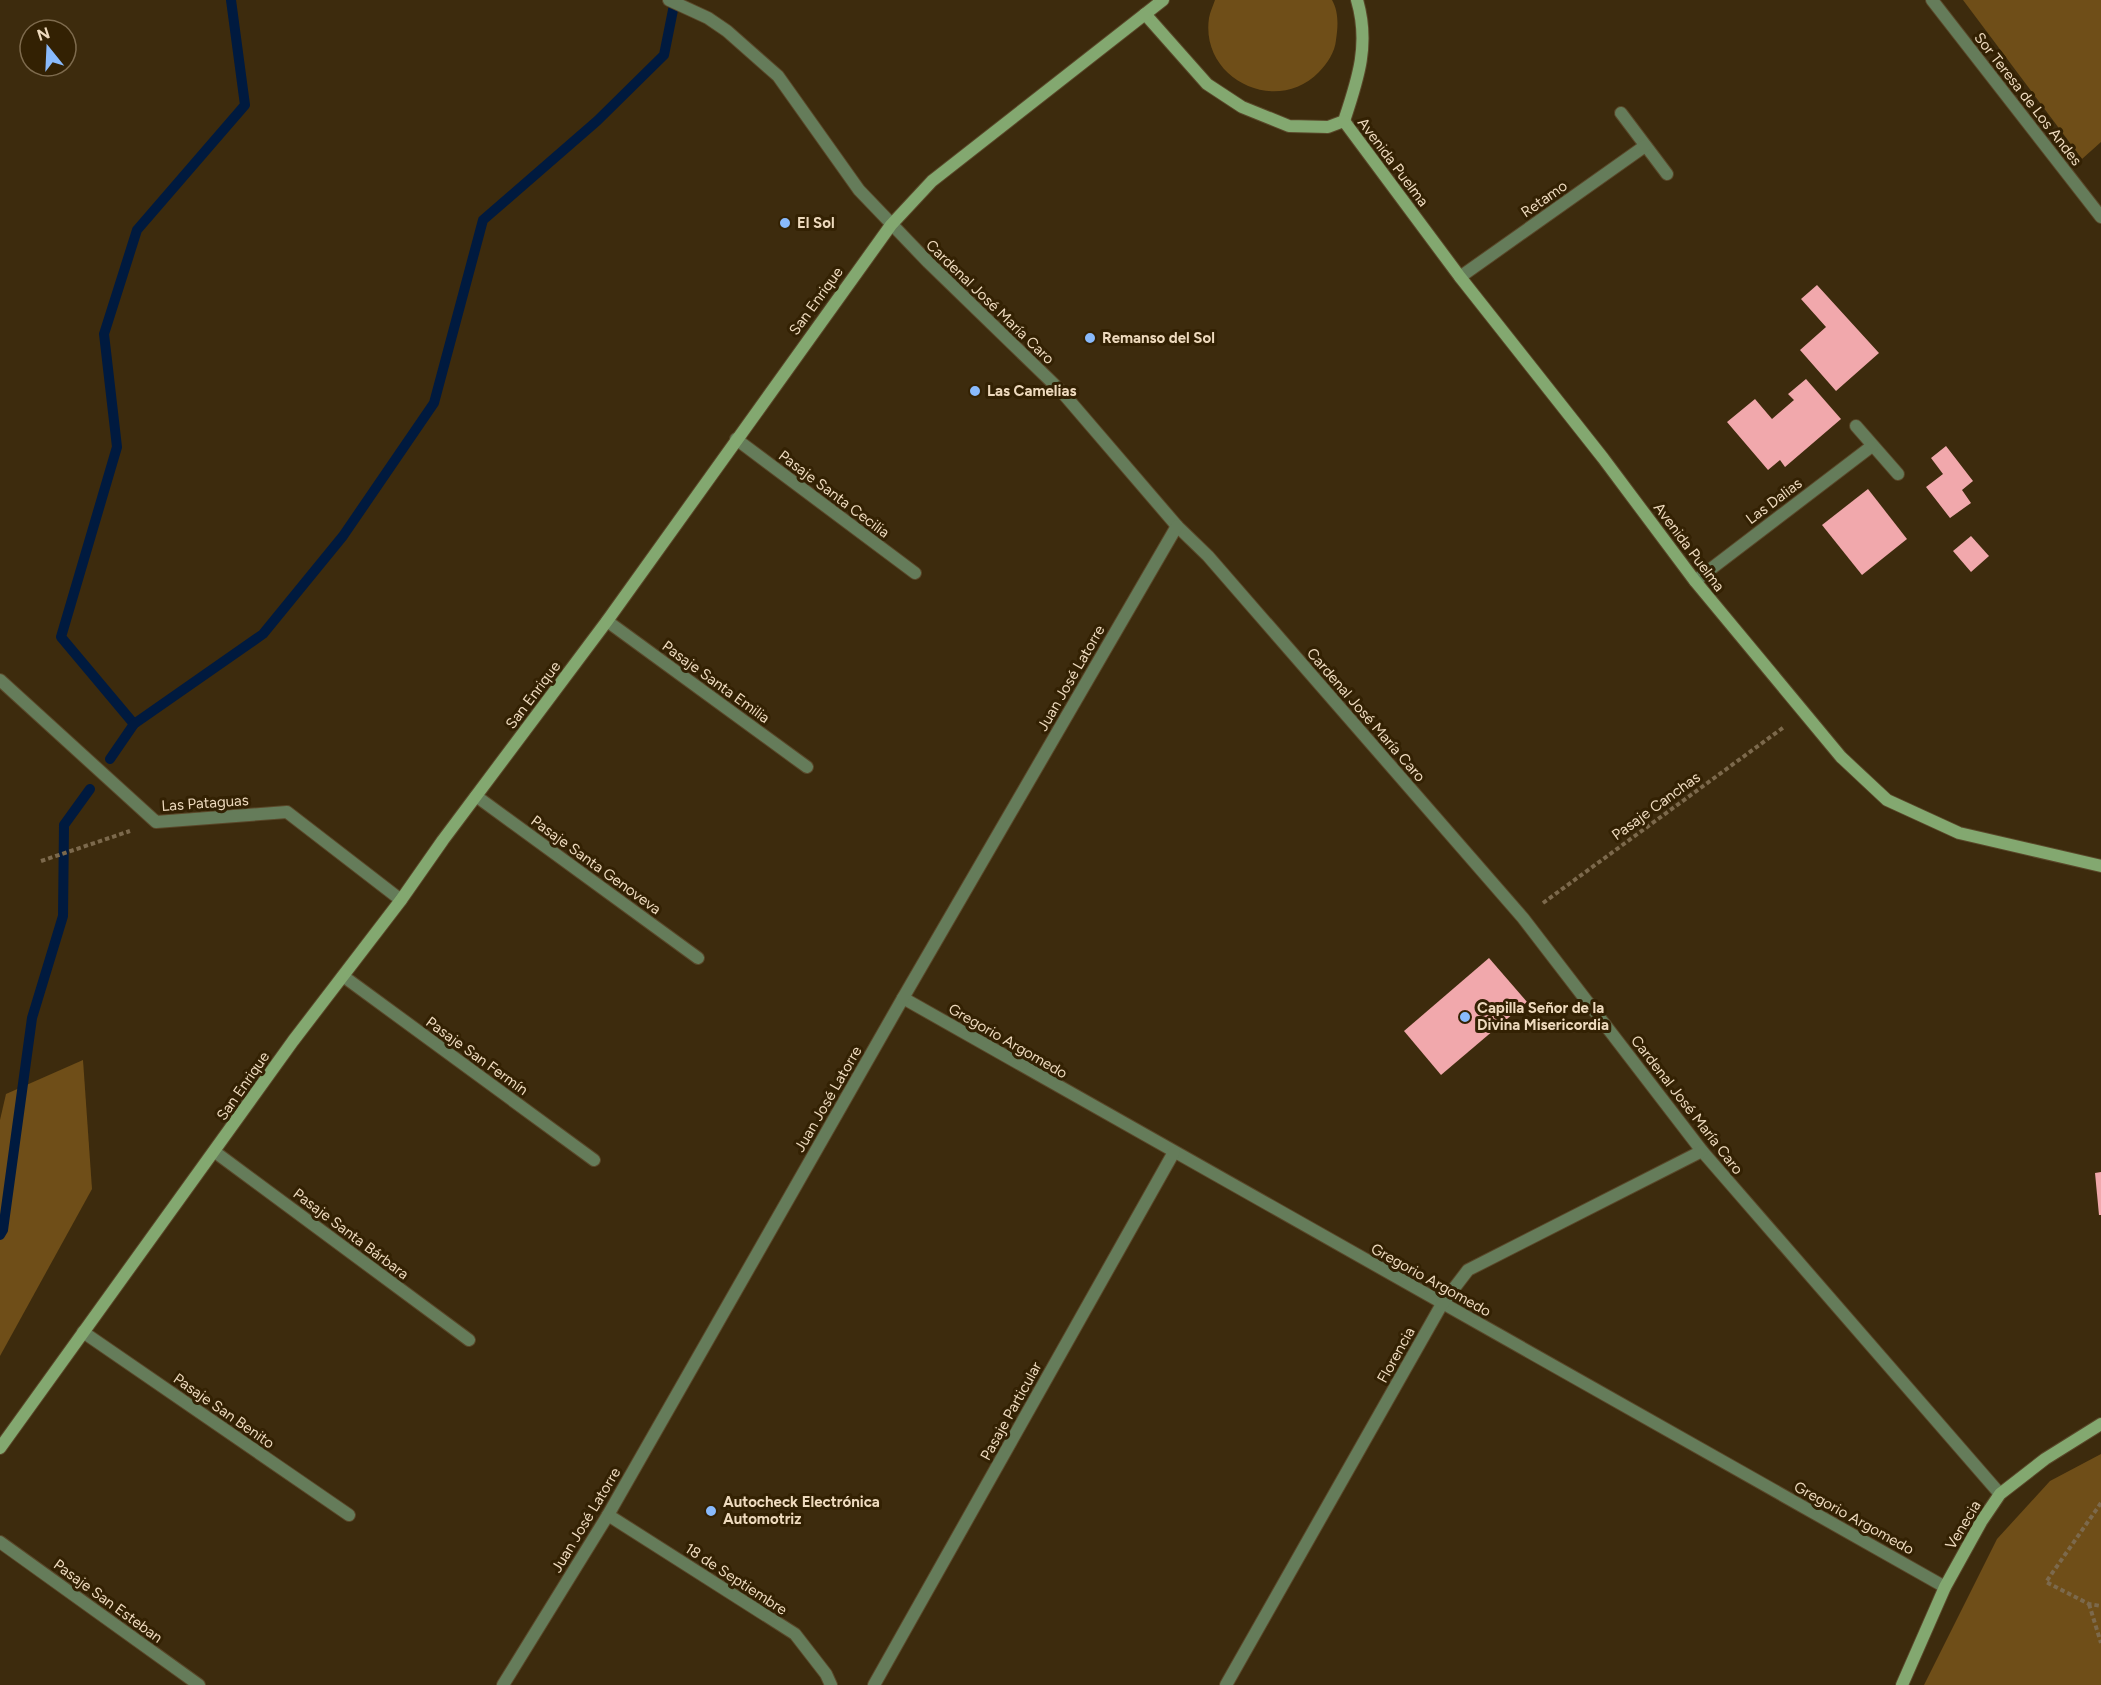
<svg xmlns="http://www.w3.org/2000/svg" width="2101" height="1685" font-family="Figtree,sans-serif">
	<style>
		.green { fill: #6f4e18 }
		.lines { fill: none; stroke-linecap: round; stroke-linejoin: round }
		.stream { stroke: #001a3f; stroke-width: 10 }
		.building { fill: #f1a8ac }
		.street-casing { stroke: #594729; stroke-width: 14 }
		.secondary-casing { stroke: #594729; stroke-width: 14 }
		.path { stroke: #7c694c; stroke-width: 4; stroke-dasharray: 4.5 3; stroke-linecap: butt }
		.street { stroke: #657c5a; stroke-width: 12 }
		.secondary { stroke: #83a870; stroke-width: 12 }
		.poi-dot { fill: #89bafc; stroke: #332103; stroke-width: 2 }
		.labels { text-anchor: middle; stroke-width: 6; stroke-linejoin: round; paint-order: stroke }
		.street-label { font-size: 15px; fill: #eedabe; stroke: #332103 }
		.poi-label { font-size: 15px; font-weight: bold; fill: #eedabe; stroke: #332103; text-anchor: start }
	</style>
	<rect width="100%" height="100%" fill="#3d2b0d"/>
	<g class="green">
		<path d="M1215 0H1332C1339 12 1338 27 1336 40 1335 52 1327 64 1319 72 1276 116 1200 79 1209 18 1210 12 1213 6 1215 0Z"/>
		<polygon points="1963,0 2101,0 2101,142 2082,159"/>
		<polygon points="83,1060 92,1189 0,1356 0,1120 6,1094"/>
		<polygon points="2101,1454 2101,1685 1924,1685 1997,1539 2050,1481"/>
	</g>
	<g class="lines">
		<g class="stream">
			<polyline points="134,724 61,637 117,447 104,334 137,230 245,105 231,0"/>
			<polyline points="110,759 134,724 263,634 343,536 434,403 483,220 597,121 664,55 675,0"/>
			<polyline points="0,1235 3,1230 32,1018 63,916 64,825 90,789"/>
		</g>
	</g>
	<g class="building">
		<polygon points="1817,285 1879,353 1836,391 1800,350 1826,327 1801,299"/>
		<polygon points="1806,379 1841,419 1785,467 1780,460 1768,470 1727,422 1755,399 1772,419 1794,400 1788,394"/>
		<polygon points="1946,446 1973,481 1962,490 1971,503 1950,518 1926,487 1943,474 1931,458"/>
		<polygon points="1868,489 1907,539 1862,575 1822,525"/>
		<polygon points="1971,536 1989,556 1971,572 1953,551"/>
		<polygon points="1489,958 1527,1002 1441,1075 1404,1031"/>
		<polygon points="2101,1172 2101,1215 2099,1215 2095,1173"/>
	</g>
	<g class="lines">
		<defs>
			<g id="street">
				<polyline points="669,0 708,18 727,31 778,76 859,190 928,262 1062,392 1177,526 1208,556 1523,918 1702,1151 2000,1494"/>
				<polyline points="1932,0 2101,217"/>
				<polyline points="1621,113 1667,174"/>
				<polyline points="1460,277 1645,146"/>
				<polyline points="1856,426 1898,474"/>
				<polyline points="736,439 915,573"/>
				<polyline points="1695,581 1872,446"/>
				<polyline points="607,621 807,767"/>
				<polyline points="0,680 156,822 287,812 401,900"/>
				<polyline points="476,796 698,958"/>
				<polyline points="343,976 594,1160"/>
				<polyline points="903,998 1945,1587"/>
				<polyline points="215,1152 469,1340"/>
				<polyline points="83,1332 349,1515"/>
				<polyline points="608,1515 795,1634 826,1674 831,1685"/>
				<polyline points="0,1542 199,1685"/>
				<polyline points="503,1685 608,1515 903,998 1177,526"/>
				<polyline points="874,1685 1174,1152"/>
				<polyline points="1226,1685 1442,1304 1468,1270 1702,1151"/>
			</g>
			<g id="secondary">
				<path d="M1145 14 1207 84 1242 107 1289 126 1328 127 1344 121C1358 79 1370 44 1357 0"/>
				<polyline points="1344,121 1460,277 1603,458 1695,581 1841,757 1887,800 1959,833 2101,866"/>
				<polyline points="0,1448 293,1041 401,900 443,840 607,621 891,225 932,181 1163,0"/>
				<polyline points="1902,1685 1945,1587 1981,1522 2000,1494 2045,1459 2101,1424"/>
			</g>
		</defs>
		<use href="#street" class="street-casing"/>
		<use href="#secondary" class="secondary-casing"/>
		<g class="path">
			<polyline points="41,861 130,831"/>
			<polyline points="1543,903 1784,727"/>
			<polyline points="2101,1503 2046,1582 2089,1604 2101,1606"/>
			<polyline points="2089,1604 2101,1643"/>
		</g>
		<use href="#street" class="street"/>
		<use href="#secondary" class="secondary"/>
	</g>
	<g class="poi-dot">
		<circle cx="785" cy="223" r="6"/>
		<circle cx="1090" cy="338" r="6"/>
		<circle cx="975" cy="391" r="6"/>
		<circle cx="1465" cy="1017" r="6"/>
		<circle cx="711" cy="1511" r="6"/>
	</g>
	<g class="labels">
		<g class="street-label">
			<text transform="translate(2028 99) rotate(52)" y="5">Sor Teresa de Los Andes</text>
			<text transform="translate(1393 162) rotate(53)" y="5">Avenida Puelma</text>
			<text transform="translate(1544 199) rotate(-35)" y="5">Retamo</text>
			<text transform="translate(816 301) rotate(-54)" y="5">San Enrique</text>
			<text transform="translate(990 302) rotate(44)" y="5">Cardenal José María Caro</text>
			<text transform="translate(834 494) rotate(37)" y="5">Pasaje Santa Cecilia</text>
			<text transform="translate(1774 501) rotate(-37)" y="5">Las Dalias</text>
			<text transform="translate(1689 547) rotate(53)" y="5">Avenida Puelma</text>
			<text transform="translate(1071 678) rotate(-60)" y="5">Juan José Latorre</text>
			<text transform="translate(716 682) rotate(36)" y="5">Pasaje Santa Emilia</text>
			<text transform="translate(533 695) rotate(-53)" y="5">San Enrique</text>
			<text transform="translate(1366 715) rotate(49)" y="5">Cardenal José María Caro</text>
			<text transform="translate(205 803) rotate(-4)" y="5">Las Pataguas</text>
			<text transform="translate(1656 806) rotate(-36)" y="5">Pasaje Canchas</text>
			<text transform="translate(596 865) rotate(36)" y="5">Pasaje Santa Genoveva</text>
			<text transform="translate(1008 1041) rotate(30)" y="5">Gregorio Argomedo</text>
			<text transform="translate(477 1056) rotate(36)" y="5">Pasaje San Fermín</text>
			<text transform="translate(243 1086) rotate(-55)" y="5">San Enrique</text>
			<text transform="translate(828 1099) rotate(-60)" y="5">Juan José Latorre</text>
			<text transform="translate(1687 1105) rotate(52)" y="5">Cardenal José María Caro</text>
			<text transform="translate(351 1234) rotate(37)" y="5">Pasaje Santa Bárbara</text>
			<text transform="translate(1431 1280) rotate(29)" y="5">Gregorio Argomedo</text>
			<text transform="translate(1396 1355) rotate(-61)" y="5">Florencia</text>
			<text transform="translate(224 1411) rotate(35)" y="5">Pasaje San Benito</text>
			<text transform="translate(1011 1411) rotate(-61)" y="5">Pasaje Particular</text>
			<text transform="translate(1854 1518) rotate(29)" y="5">Gregorio Argomedo</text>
			<text transform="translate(586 1520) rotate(-59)" y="5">Juan José Latorre</text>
			<text transform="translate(1963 1525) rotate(-59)" y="5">Venecia</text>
			<text transform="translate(736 1579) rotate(33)" y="5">18 de Septiembre</text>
			<text transform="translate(108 1601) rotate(36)" y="5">Pasaje San Esteban</text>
		</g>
		<g class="poi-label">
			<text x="797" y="228">El Sol</text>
			<text x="1102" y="343">Remanso del Sol</text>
			<text x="987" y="396">Las Camelias</text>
			<text x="1477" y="1013">Capilla Señor de la<tspan x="1477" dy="17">Divina Misericordia</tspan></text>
			<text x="723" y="1507">Autocheck Electrónica<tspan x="723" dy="17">Automotriz</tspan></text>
		</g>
	</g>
	<g transform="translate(48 48) rotate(342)"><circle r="28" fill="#332103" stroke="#7e6b4e" stroke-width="1.5"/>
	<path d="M0-4.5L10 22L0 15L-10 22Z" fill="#89bafc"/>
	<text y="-9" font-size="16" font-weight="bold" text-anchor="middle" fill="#eedabe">N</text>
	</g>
</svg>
